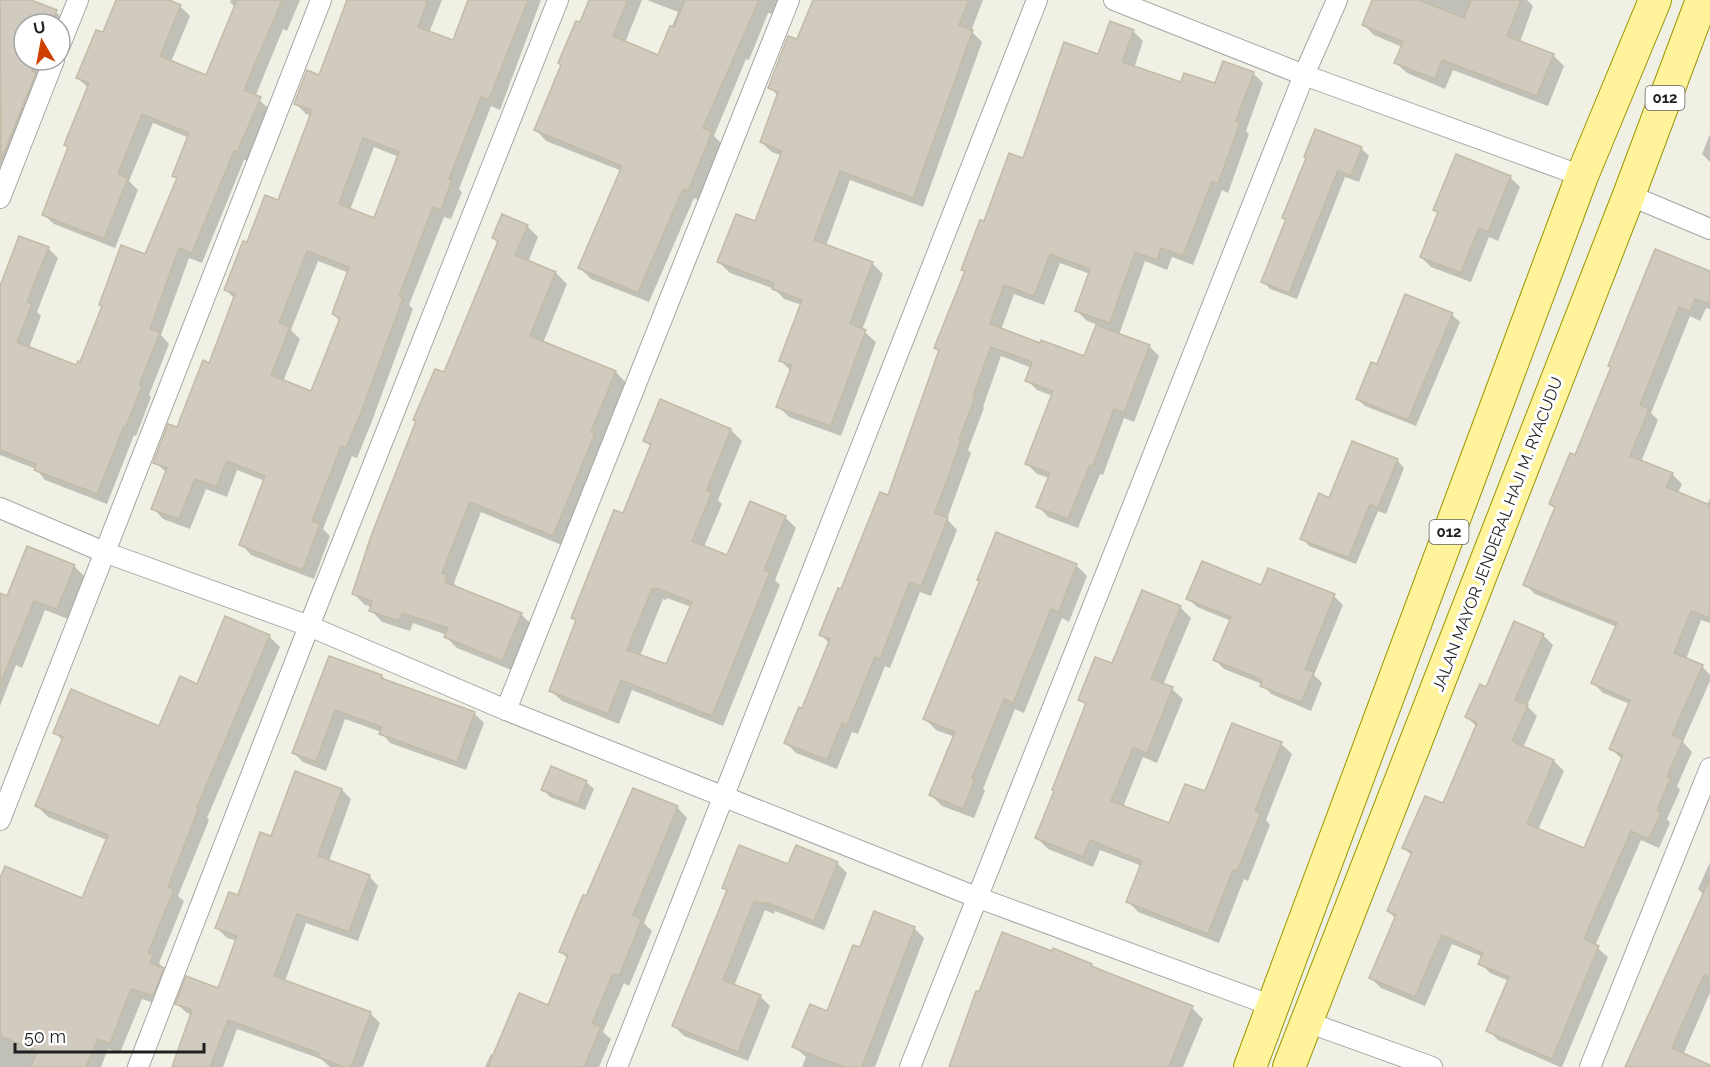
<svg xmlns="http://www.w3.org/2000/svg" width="1710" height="1067" font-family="Raleway,sans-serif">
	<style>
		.shadow { fill: #0003; fill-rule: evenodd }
		.building { fill: #d0cbbe; stroke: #c2bba6; stroke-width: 1.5; fill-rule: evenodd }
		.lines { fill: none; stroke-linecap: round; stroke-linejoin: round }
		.street-casing { stroke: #a6a6a6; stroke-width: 22 }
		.primary-casing { stroke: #9a9700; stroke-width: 34 }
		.street { stroke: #fff; stroke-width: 20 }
		.primary { stroke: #fff39b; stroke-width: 32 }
		.labels { text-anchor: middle; stroke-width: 6; stroke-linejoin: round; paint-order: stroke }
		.shield { fill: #fff; stroke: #626262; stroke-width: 1.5 }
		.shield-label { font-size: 15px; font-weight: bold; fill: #1f1f1f }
		.street-label { font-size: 16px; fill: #1f1f1f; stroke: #fff }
	</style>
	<rect width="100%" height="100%" fill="#f0f0e5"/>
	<g class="shadow">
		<polygon points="0,0 27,0 56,12 66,22 60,24 24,24 24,60 50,60 0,195"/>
		<polygon points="118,0 165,0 180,6 190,16 171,62 206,77 236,8 230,2 231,0 300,0 287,31 283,29 255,97 270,109 248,161 244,160 202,263 189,258 161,335 169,344 149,395 151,397 136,436 134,435 107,504 45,480 36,469 0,455 0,290 48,248 58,258 37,312 41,316 29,348 77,367 81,364 146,256 178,180 173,175 189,138 153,123 129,181 138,190 115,248 54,224 43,214 69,148 66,145 88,88 78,78 104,34"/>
		<path d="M349 0H442L429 33 454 42 470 0H541L500 110 491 106 459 189 462 192 451 219 444 217 409 305 413 309 372 421 357 458 352 456 323 529 330 536 314 579 251 555 241 544 265 481 237 470 227 497 206 489 190 529 163 519 153 508 167 473 155 462 178 429 210 365 235 299 226 290 248 244 279 202 311 116 306 114 295 103 320 76ZM374 147 399 157 375 220 350 210ZM318 261 349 273 333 314 340 321 312 393 283 382 300 339 291 330Z"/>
		<polygon points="590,0 642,0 625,43 659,57 678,12 647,0 778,0 772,14 768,13 749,60 746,59 714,136 722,144 698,200 694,198 649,302 591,279 580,268 622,171 546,141 536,130"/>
		<polygon points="815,0 983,0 971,31 982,42 923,207 850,180 826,246 872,263 883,274 862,330 876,342 841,436 789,417 778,406 791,371 781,361 802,305 784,299 775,289 730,273 719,262 756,223 782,156 772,152 761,142 778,96 770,87 798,41"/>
		<polygon points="1373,0 1527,0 1533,6 1520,42 1553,55 1564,66 1548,106 1453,70 1445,89 1407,73 1396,63 1402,47 1374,35 1363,24"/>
		<path d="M1133 31 1143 41 1134 68 1181 84 1216 85 1253 73 1263 83 1246 131 1249 134 1228 193 1222 190 1193 265 1172 257 1167 270 1145 261 1119 335 1149 346 1159 356 1134 422 1124 418 1103 475 1100 474 1078 528 1048 517 1038 506 1049 478 1037 474 1027 464 1053 396 1037 390 1027 380 1032 368 1001 356 983 407 984 408 968 450 971 453 947 519 957 530 931 596 920 592 890 668 885 666 858 734 852 732 837 769 796 753 786 743 803 710 830 644 821 635 888 497 940 352 936 348 966 272 963 269 984 223 1023 160 1099 56ZM1060 263 1090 274 1077 311 1087 321 1098 325 1085 358 1001 330 1014 294 1044 305Z"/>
		<polygon points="1316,131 1362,149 1369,156 1359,182 1345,177 1297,299 1270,289 1263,281 1287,220 1284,217 1308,159"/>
		<polygon points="1710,134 1710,162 1702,154"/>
		<polygon points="1510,177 1520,187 1498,241 1489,237 1471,282 1431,267 1421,257 1439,214 1435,209"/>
		<polygon points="527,226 538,237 528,262 556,273 567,284 543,343 616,372 627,384 602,443 605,446 564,546 481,512 454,583 457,588 521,614 533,626 514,671 457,648 446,637 447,635 413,623 410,631 382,622 371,610 372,607 365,605 354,594 498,243 494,238"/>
		<polygon points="1710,272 1710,309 1706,308 1700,321 1690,316 1651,413 1658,420 1641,462 1672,474 1682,484 1678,493 1707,505 1710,498 1710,623 1701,620 1686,659 1702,666 1710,675 1710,681 1683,742 1692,752 1677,786 1680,790 1667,819 1670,823 1659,848 1641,840 1595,946 1608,957 1562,1067 1560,1067 1498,1040 1488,1030 1509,981 1490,973 1480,963 1483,957 1452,944 1425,1006 1381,988 1371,978 1396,919 1388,911 1412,856 1404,848 1443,805 1477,727 1467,717 1487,689 1543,635 1553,645 1527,706 1537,716 1523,748 1554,761 1564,771 1538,830 1585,850 1623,760 1611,749 1630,704 1603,693 1593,683 1617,627 1535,594 1525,584 1556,509 1550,504 1576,457 1612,368 1610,366"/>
		<polygon points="1406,296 1452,315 1460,322 1416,426 1365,406 1358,399 1378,366"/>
		<path d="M660 401 731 430 742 441 718 500 722 504 704 547 728 557 785 517 796 528 775 580 780 585 723 726 632 690 619 724 562 701 550 690 577 622 573 618 623 515 651 447 644 440ZM667 598 691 607 667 666 640 656 663 599 666 600Z"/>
		<polygon points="1397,460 1404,468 1386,514 1378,511 1356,564 1309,546 1302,538 1329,500"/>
		<polygon points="997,534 1077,566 1087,576 1069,622 1062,618 1024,713 1015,709 983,789 985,791 974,818 942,806 931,795 955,737 936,730 925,719 981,581 979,579"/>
		<polygon points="74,566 85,577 68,619 45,610 22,668 16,665 0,706 0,595 8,598"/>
		<polygon points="1262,587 1334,596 1343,605 1314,675 1322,683 1311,711 1271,694 1262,684 1224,669 1215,660 1231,621 1197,607 1188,598"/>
		<polygon points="1180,607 1191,618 1163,685 1172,689 1183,699 1157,763 1143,757 1123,807 1170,825 1206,793 1281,744 1292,754 1266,820 1270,825 1248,881 1244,879 1219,943 1138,912 1128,901 1142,866 1100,850 1093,867 1048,849 1037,838 1087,706 1080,700 1113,665"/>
		<polygon points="226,618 270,637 280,647 207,818 209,820 178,896 184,901 159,963 173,980 163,1006 142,999 120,1053 108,1049 101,1067 0,1067 0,882 83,900 107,840 48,817 37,806 63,741 55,733 160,728 198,686"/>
		<polygon points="330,658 382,676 387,682 474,713 484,723 466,770 390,743 381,732 345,719 326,771 303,762 294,753"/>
		<polygon points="586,782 594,789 585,810 550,797 543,789"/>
		<polygon points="342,790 351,799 329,861 369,876 378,886 358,941 306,923 285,981 370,1013 380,1023 363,1067 330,1067 321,1059 237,1029 223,1067 174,1067 192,1015 187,1013 177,1004 219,990 237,941 227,938 217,928 238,897 272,838"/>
		<polygon points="677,807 687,818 644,923 652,931 629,986 624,983 603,1032 611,1039 599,1067 485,1067 491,1054 495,1056 548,1007 568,959 561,952 587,898"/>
		<polygon points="1710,862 1710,993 1683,1055 1710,1067 1627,1067 1704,895 1698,889"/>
		<polygon points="837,863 847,873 824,930 775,911 774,914 765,910 734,986 760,996 770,1006 748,1061 684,1036 674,1026 728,892 724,888"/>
		<polygon points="914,928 924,938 875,1067 802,1067 806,1057 794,1047 828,1013 861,949"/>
		<polygon points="1053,953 1091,965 1096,970 1192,1008 1203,1019 1183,1067 950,1067"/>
	</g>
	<g class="building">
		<polygon points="0,0 31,0 57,10 51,24 24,24 24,60 36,60 32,71 36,73 1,160"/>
		<polygon points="116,0 169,0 181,5 160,56 206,75 237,0 282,0 244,90 261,97 237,152 234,151 192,253 179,248 150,329 160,332 139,385 142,386 126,427 124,426 97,494 34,470 36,464 0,450 0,286 19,236 49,247 27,302 32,304 17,342 76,365 78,361 80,362 102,306 99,305 121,245 145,254 177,178 172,176 189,133 142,114 118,174 128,178 104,239 42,215 68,147 64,145 89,83 76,78 96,30 103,32"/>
		<path d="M347 0H428L418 27 453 40 468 0H528L489 100 481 97 449 179 452 180 441 210 433 207 399 296 403 298 362 410 346 448 341 446 312 521 320 524 303 570 239 545 265 476 227 461 216 487 195 479 179 519 151 509 167 468 153 463 168 424 177 427 203 360 209 363 235 294 224 290 243 241 247 242 265 195 278 200 312 110 294 104 307 70 319 75ZM363 138 399 152 374 218 339 204ZM307 251 349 267 332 314 340 318 311 391 271 375 290 327 279 323Z"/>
		<polygon points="589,0 628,0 613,36 658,55 670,26 674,27 685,0 759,0 703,128 712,132 688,191 683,189 638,293 578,268 622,166 534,130 561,65 558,63 576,21 580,22"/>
		<polygon points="813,0 969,0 959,25 973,30 913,198 840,171 814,240 873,262 850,324 866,330 831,426 776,407 792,365 779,361 802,300 772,289 774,283 717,262 736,214 755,221 782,151 760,142 778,92 768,88 788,36 797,39"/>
		<polygon points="1372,0 1419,0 1464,18 1471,0 1521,0 1507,36 1554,54 1537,96 1442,60 1435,79 1394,63 1403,42 1362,25"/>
		<polygon points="1110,21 1134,30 1122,62 1181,82 1184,73 1215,83 1223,61 1254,72 1236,121 1240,123 1218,184 1212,181 1183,256 1161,248 1157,260 1135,252 1110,323 1075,311 1090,269 1050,254 1034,296 1004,285 990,324 1040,343 1041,340 1084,356 1096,325 1150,345 1124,413 1114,409 1093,466 1090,465 1068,519 1036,507 1050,473 1025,464 1053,391 1025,381 1032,362 991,347 973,396 975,397 959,440 961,441 935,513 948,518 921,587 910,582 880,659 875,657 847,725 842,723 827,760 784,743 799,707 802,708 830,639 819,635 838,588 841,589 880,492 888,495 939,350 934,348 965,271 961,270 980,220 984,221 1009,153 1023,158 1064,42 1098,54"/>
		<polygon points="1315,129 1362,147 1351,176 1338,170 1289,293 1261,282 1286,219 1282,218 1306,158 1304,157"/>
		<polygon points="1456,154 1511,176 1488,232 1479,228 1461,273 1420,257 1438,212 1433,210"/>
		<polygon points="502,214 528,225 515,255 556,272 530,336 616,371 591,432 595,433 553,536 470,502 442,573 447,575 445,582 522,613 502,661 444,637 448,628 402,613 399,621 369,611 372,601 352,594 371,536 416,421 413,420 435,369 444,372 498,241 492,238"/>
		<polygon points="1655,249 1710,271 1710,304 1695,299 1690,312 1679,307 1640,405 1649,409 1630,456 1673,473 1666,487 1710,505 1710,618 1691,611 1674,653 1703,665 1672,735 1683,740 1667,777 1671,778 1657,810 1661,812 1649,839 1631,831 1584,939 1599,946 1552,1059 1486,1031 1509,977 1478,964 1483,953 1442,935 1415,997 1369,978 1396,915 1387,911 1412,852 1402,848 1425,796 1443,803 1477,723 1465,717 1480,684 1486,687 1514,621 1544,634 1515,700 1528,705 1512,741 1554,760 1527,824 1584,848 1623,755 1609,749 1630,700 1591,683 1617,623 1523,585 1555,507 1549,504 1570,453 1575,455 1611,367 1608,366"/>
		<polygon points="1405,294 1453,313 1408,420 1356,399 1371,362 1377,364"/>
		<path d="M660 399 731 429 707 490 712 492 692 541 727 555 750 501 786 516 764 570 770 572 712 716 621 680 608 714 549 691 576 620 571 618 614 510 623 513 651 444 643 441ZM656 588 692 602 666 664 627 650 652 589 655 590Z"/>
		<polygon points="1352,441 1398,459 1378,508 1370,504 1349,558 1300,539 1319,493 1329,498"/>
		<polygon points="996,532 1077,564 1059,612 1051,609 1013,703 1004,699 972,778 975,779 963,809 929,795 955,732 923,719 980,580 977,580"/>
		<polygon points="27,546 75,565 57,609 34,601 0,685 0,593 7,596"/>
		<polygon points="1202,561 1261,585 1268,568 1335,594 1305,669 1314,672 1301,702 1260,686 1262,680 1213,660 1231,617 1186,599"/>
		<polygon points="1142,590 1181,606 1151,679 1173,687 1147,753 1133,748 1111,801 1169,823 1185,784 1205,791 1232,723 1282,742 1255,811 1261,813 1237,871 1233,870 1208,934 1126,902 1142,861 1090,840 1083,857 1035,838 1054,791 1052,790 1086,703 1078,700 1095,657 1112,663"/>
		<polygon points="225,616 270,635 197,807 199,808 168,887 174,889 148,953 153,955 150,963 164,968 153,996 131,989 110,1044 98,1039 86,1067 31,1067 37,1051 0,1036 0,878 5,866 82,898 108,835 35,806 63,737 53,733 71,689 159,726 180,676 197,684"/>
		<polygon points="329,656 382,675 381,678 475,712 457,762 379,734 382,727 335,710 316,762 292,753"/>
		<polygon points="551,766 587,781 578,804 541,790"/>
		<polygon points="295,771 342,789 318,856 370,875 349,932 297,914 274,976 371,1012 351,1067 344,1067 318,1057 319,1053 228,1020 210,1067 172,1067 192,1010 175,1004 186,976 218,988 237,936 215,928 229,892 238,895 260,832 271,836"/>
		<polygon points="633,788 678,806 633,915 642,919 619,976 613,974 592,1023 601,1027 584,1067 488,1067 519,993 548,1005 568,955 559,952 583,895 586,896"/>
		<polygon points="739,845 788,864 796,845 838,862 814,921 765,902 764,904 754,901 723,980 761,995 738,1052 672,1026 727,890 722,888"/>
		<polygon points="1710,878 1710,978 1704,975 1672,1048 1710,1065 1710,1067 1625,1067"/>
		<polygon points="874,911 915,927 862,1067 844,1067 792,1047 810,1004 827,1011 853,945 860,947"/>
		<polygon points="1002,932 1052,951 1053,948 1092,964 1091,966 1193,1006 1169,1067 949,1067 976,991 979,992"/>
	</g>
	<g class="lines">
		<defs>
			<g id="street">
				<polyline points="1114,0 1304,75 1582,176"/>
				<polyline points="60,45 78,0"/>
				<polyline points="1629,195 1710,229"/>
				<polyline points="0,198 54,60"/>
				<polyline points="0,508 104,552 309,626 506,710 976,897 1273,1006"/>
				<polyline points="506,710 789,0"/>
				<polyline points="0,820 321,0"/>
				<polyline points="1307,1022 1432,1067"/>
				<polyline points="138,1067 309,626 558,0"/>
				<polyline points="617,1067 1037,0"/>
				<polyline points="910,1067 1304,75 1337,0"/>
				<polyline points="1590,1067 1710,768"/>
			</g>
			<g id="primary">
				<polyline points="1250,1067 1582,176 1655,0"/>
				<polyline points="1289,1067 1629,195 1702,0"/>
			</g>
		</defs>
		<use href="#street" class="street-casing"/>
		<use href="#primary" class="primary-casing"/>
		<use href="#street" class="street"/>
		<use href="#primary" class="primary"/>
	</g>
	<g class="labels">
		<g class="shield">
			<rect x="1645.5" y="86" width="39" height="24" rx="4.5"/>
			<rect x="1429.5" y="520" width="39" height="24" rx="4.5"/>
		</g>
		<g class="shield-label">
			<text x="1665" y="103">012</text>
			<text x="1449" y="537">012</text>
		</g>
		<g class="street-label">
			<text transform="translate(1497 534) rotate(-69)" y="6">JALAN MAYOR JENDERAL HAJI M. RYACUDU</text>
		</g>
	</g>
	<g transform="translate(42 42) rotate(350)"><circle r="28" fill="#ffffff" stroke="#a5a5a5" stroke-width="1.5"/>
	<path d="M0-4.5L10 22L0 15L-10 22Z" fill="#ce4000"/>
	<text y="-9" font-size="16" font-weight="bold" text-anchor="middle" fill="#1f1f1f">U</text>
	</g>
	<path d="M15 1043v9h189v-9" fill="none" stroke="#1f1f1f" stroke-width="3"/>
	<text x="24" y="1043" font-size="18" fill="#1f1f1f" stroke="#ffffff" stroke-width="4.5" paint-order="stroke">50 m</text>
</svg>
